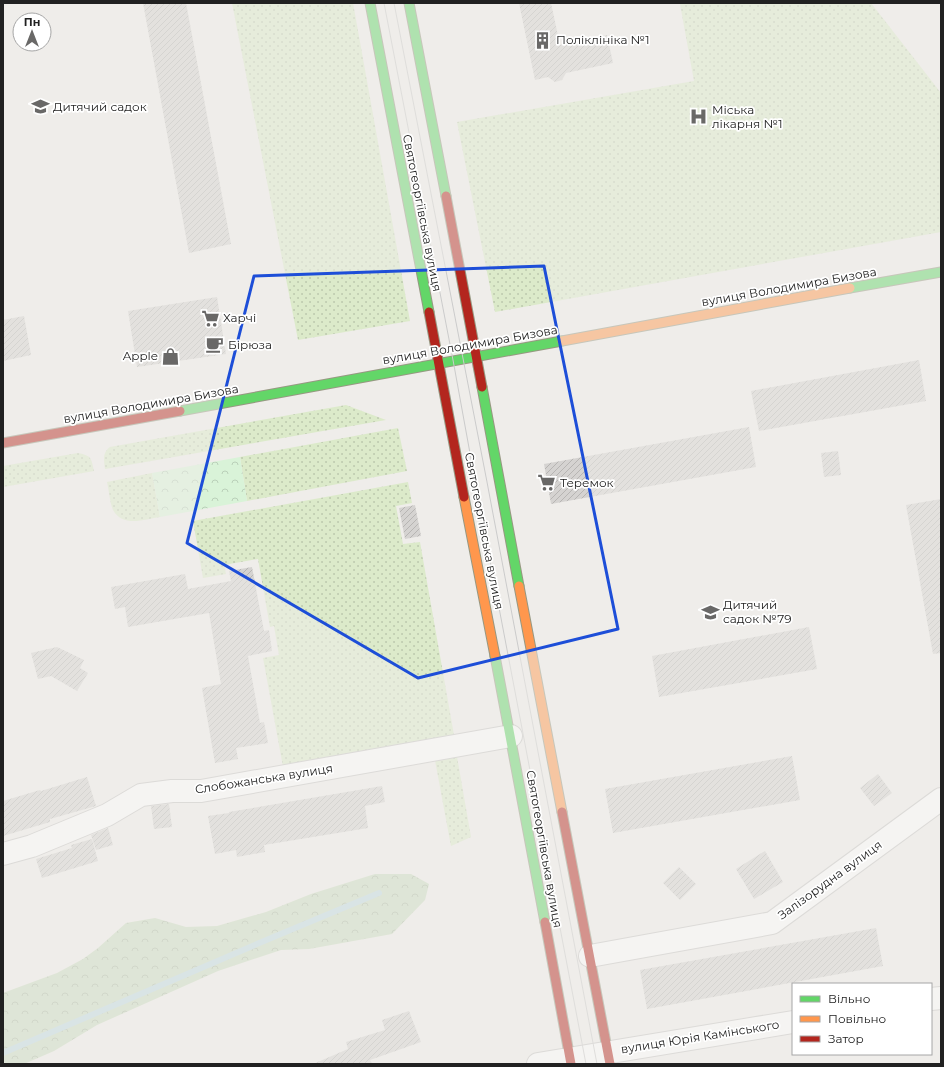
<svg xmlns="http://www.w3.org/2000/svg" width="944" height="1067" font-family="Montserrat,sans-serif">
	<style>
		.grass { fill: url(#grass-dots) }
		.forest { fill: url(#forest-crowns) }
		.park { fill: url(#park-crowns) }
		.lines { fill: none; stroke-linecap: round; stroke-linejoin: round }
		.stream { stroke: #bfd9e0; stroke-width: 6 }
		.building { fill: url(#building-hatch) }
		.street-casing { stroke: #c6c5c4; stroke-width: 24 }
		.fast-casing { stroke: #979882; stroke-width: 11 }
		.slow-casing { stroke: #979882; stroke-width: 11 }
		.jam-casing { stroke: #979882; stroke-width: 11 }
		.street { stroke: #fdfcfc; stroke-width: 22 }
		.fast { stroke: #63d668; stroke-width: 9 }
		.slow { stroke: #ff974d; stroke-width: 9 }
		.jam { stroke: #b3261e; stroke-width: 9 }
		.tram { stroke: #cbcbcb; stroke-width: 1 }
		.marked { fill: none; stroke: #1d4ed8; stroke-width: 3; stroke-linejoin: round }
		.labels { text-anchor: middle; stroke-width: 3.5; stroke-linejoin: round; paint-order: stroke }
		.poi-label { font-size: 12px; fill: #212121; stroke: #fff; text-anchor: start }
		.street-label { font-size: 12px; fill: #212121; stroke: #fff }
	</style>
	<defs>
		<pattern id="grass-dots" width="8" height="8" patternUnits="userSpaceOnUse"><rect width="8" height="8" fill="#dceaca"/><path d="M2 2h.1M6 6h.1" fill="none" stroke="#bcc8ad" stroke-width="1.8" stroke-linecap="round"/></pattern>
		<pattern id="forest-crowns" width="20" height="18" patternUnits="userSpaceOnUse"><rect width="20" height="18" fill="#cbdcc0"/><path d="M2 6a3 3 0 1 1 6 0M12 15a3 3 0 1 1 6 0" fill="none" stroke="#aebca5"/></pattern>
		<pattern id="park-crowns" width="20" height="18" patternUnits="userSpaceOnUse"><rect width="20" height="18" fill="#d9f3d8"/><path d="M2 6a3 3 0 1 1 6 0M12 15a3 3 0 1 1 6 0" fill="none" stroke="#bad0b9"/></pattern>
		<pattern id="building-hatch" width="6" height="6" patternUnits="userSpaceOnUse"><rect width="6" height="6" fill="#d5d3d1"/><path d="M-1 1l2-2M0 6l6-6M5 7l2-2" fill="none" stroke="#b7b5b3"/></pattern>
	</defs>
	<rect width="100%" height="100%" fill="#efedea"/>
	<g class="grass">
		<polygon points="232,3 353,3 410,321 298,340"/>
		<polygon points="683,3 871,3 941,93 941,232 495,312 457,122 694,81 680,4"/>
		<path d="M346 405 386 420 105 469C104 460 102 453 110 447Z"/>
		<polygon points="398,428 407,471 247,501 240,457"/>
		<path d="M78 453C92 456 91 458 94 471L3 487V466Z"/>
		<path d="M152 473 160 517C145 519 123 528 113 510 110 503 109 490 107 482Z"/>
		<polygon points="408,482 412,503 396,506 403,544 420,542 455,741 284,772 263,658 279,655 274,626 270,627 258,559 224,565 226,574 203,578 193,521"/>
		<polygon points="456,751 471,837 451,846 434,755"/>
	</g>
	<polygon class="forest" points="375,874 411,874 429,884 425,900 392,934 309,949 281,950 218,971 97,1025 54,1051 24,1064 3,1064 3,993 57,973 83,959 98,948 126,923 155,918 186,927 217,926 266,912 311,894"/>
	<polygon class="park" points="240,457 247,501 160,517 152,473"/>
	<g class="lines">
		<polyline class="stream" points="3,1053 264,941 379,893"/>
	</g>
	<g class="building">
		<polygon points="143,3 186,3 231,244 189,253"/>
		<polygon points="519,3 551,3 560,45 607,35 613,63 566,73 562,80 555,82 548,77 535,80"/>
		<polygon points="217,297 226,354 137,367 128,311"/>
		<polygon points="24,316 31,355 3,361 3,320"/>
		<polygon points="919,360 926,401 759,431 751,391"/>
		<polygon points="749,427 756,467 551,504 544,464"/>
		<polygon points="838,451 841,475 824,477 821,453"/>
		<polygon points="941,499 941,653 933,654 906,505"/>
		<polygon points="415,505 421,536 405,539 399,508"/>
		<polygon points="252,567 264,631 269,630 272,651 248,656 260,723 264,722 268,743 236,748 238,759 215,763 202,688 221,684 209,613 128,627 125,607 115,609 111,587 185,574 188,589 231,581 229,571"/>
		<polygon points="809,627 817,669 659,697 652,656"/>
		<polygon points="57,647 84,660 80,668 88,673 77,691 51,676 38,679 31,653"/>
		<polygon points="792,756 800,800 613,833 605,789"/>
		<polygon points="878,774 892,793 874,806 860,788"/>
		<polygon points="87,777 96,806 50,819 50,822 3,836 3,801 40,790 41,791"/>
		<polygon points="382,786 385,802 365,806 368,828 264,845 265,852 237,857 236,850 215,854 208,816 229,813 229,812"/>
		<polygon points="169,804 172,827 154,829 151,806"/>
		<polygon points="108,828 113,845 96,850 91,835"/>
		<polygon points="92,839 98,861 42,878 36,859 72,848 71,845"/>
		<polygon points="765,851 783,882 754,899 736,869"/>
		<polygon points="679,867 696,884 680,900 663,883"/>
		<polygon points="876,928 883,966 647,1009 640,970"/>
		<polygon points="409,1011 421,1042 370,1060 372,1064 313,1064 348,1049 346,1042 385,1030 382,1020"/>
	</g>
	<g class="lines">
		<defs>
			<g id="street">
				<polyline points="3,854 32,846 107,815 141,795 172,791 201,791 511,736"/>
				<polyline points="590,956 772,923 941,799"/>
				<polyline points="931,999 941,998"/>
				<polyline points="538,1064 793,1022"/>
			</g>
			<g id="fast">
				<polyline points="370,3 429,312"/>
				<polyline points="409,3 446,196"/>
				<polyline points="850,288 941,272"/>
				<polyline points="482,387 519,586"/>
				<polyline points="180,411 562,341"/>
				<polyline points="495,656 545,922"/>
			</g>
			<g id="slow">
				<polyline points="562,341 850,288"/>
				<polyline points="464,497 495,656"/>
				<polyline points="519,586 562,812"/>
			</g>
			<g id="jam">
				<polyline points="446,196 482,387"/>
				<polyline points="429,312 464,497"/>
				<polyline points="3,443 180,411"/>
				<polyline points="562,812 610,1064"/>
				<polyline points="545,922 571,1064"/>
			</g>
		</defs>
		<use href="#street" class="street-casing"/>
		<use href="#fast" class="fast-casing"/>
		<use href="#slow" class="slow-casing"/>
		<use href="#jam" class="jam-casing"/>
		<use href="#street" class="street"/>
		<use href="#fast" class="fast"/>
		<use href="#slow" class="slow"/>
		<use href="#jam" class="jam"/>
		<g class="tram">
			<polyline points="384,3 453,360 480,508 586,1064"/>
			<polyline points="394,3 487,482 597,1064"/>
		</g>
	</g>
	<path d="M0 0H944V1067H0ZM544 266 618 629 418 678 187 543 254 276Z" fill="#efedea" fill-opacity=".55" fill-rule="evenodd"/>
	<path class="marked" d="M544 266 618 629 418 678 187 543 254 276Z"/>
	<defs>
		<symbol id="building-bare" viewBox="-9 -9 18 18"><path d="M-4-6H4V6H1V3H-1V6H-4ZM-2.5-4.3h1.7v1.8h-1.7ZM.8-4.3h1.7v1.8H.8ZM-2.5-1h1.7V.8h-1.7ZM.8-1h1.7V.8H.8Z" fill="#696867" stroke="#fff" stroke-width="2.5" paint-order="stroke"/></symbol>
		<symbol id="school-bare" viewBox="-9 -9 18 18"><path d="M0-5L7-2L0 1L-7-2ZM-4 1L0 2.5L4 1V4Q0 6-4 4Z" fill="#696867" stroke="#fff" stroke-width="2.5" paint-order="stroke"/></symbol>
		<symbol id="hospital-bare" viewBox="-9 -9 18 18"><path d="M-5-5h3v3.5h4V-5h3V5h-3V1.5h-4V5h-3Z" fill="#696867" stroke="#fff" stroke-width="2.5" paint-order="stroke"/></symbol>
		<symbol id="supermarket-bare" viewBox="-9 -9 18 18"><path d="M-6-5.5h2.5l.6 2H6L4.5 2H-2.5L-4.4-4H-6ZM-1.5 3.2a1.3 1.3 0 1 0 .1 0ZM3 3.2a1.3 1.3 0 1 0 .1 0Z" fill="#696867" stroke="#fff" stroke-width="2.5" paint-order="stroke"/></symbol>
		<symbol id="cafe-bare" viewBox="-9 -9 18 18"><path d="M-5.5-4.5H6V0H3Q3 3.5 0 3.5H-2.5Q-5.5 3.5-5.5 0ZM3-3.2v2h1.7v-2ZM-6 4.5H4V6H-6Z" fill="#696867" stroke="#fff" stroke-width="2.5" paint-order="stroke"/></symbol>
		<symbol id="shop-bare" viewBox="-9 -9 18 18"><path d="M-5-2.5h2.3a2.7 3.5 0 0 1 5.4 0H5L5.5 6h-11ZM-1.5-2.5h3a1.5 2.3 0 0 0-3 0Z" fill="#696867" stroke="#fff" stroke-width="2.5" paint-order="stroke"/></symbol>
	</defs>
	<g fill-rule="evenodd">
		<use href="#building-bare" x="530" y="28" width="25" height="25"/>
		<use href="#school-bare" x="28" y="94" width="25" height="25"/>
		<use href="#hospital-bare" x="686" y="104" width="25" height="25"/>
		<use href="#supermarket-bare" x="198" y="306" width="25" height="25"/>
		<use href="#cafe-bare" x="202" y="332" width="25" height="25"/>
		<use href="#shop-bare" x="158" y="344" width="25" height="25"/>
		<use href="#supermarket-bare" x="534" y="470" width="25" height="25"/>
		<use href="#school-bare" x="698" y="600" width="25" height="25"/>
	</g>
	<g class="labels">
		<g class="poi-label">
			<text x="556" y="44">Поліклініка №1</text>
			<text x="53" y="111">Дитячий садок</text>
			<text x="712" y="114">Міська<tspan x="712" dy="14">лікарня №1</tspan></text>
			<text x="223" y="322">Харчі</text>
			<text x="228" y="349">Бірюза</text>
			<text x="158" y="360" text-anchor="end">Apple</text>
			<text x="560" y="487">Теремок</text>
			<text x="723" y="609">Дитячий<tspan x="723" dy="14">садок №79</tspan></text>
		</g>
		<g class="street-label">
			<text transform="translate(422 213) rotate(79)" y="4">Святогеоргіївська вулиця</text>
			<text transform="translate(789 287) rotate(-10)" y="4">вулиця Володимира Бизова</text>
			<text transform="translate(470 345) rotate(-10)" y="4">вулиця Володимира Бизова</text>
			<text transform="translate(151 404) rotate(-10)" y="4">вулиця Володимира Бизова</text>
			<text transform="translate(484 531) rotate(79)" y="4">Святогеоргіївська вулиця</text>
			<text transform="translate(264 779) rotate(-9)" y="4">Слобожанська вулиця</text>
			<text transform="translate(544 849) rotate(80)" y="4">Святогеоргіївська вулиця</text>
			<text transform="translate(830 880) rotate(-36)" y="4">Залізорудна вулиця</text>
			<text transform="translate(700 1037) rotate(-9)" y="4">вулиця Юрія Камінського</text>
		</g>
	</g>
	<rect width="944" height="1067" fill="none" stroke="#212121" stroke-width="8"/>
	<rect x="792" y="983" width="140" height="72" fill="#ffffff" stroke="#a6a6a6"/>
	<rect x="800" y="996" width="20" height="6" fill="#63d668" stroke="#a6a6a6"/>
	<text x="828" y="1003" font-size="12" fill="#212121">Вільно</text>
	<rect x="800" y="1016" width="20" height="6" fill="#ff974d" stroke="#a6a6a6"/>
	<text x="828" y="1023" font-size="12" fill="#212121">Повільно</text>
	<rect x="800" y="1036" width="20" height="6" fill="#b3261e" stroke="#a6a6a6"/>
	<text x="828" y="1043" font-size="12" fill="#212121">Затор</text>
	<g transform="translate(32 32)"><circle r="19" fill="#ffffff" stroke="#a6a6a6"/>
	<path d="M0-3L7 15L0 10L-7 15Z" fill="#696867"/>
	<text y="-6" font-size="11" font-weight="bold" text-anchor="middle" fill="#212121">Пн</text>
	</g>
</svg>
